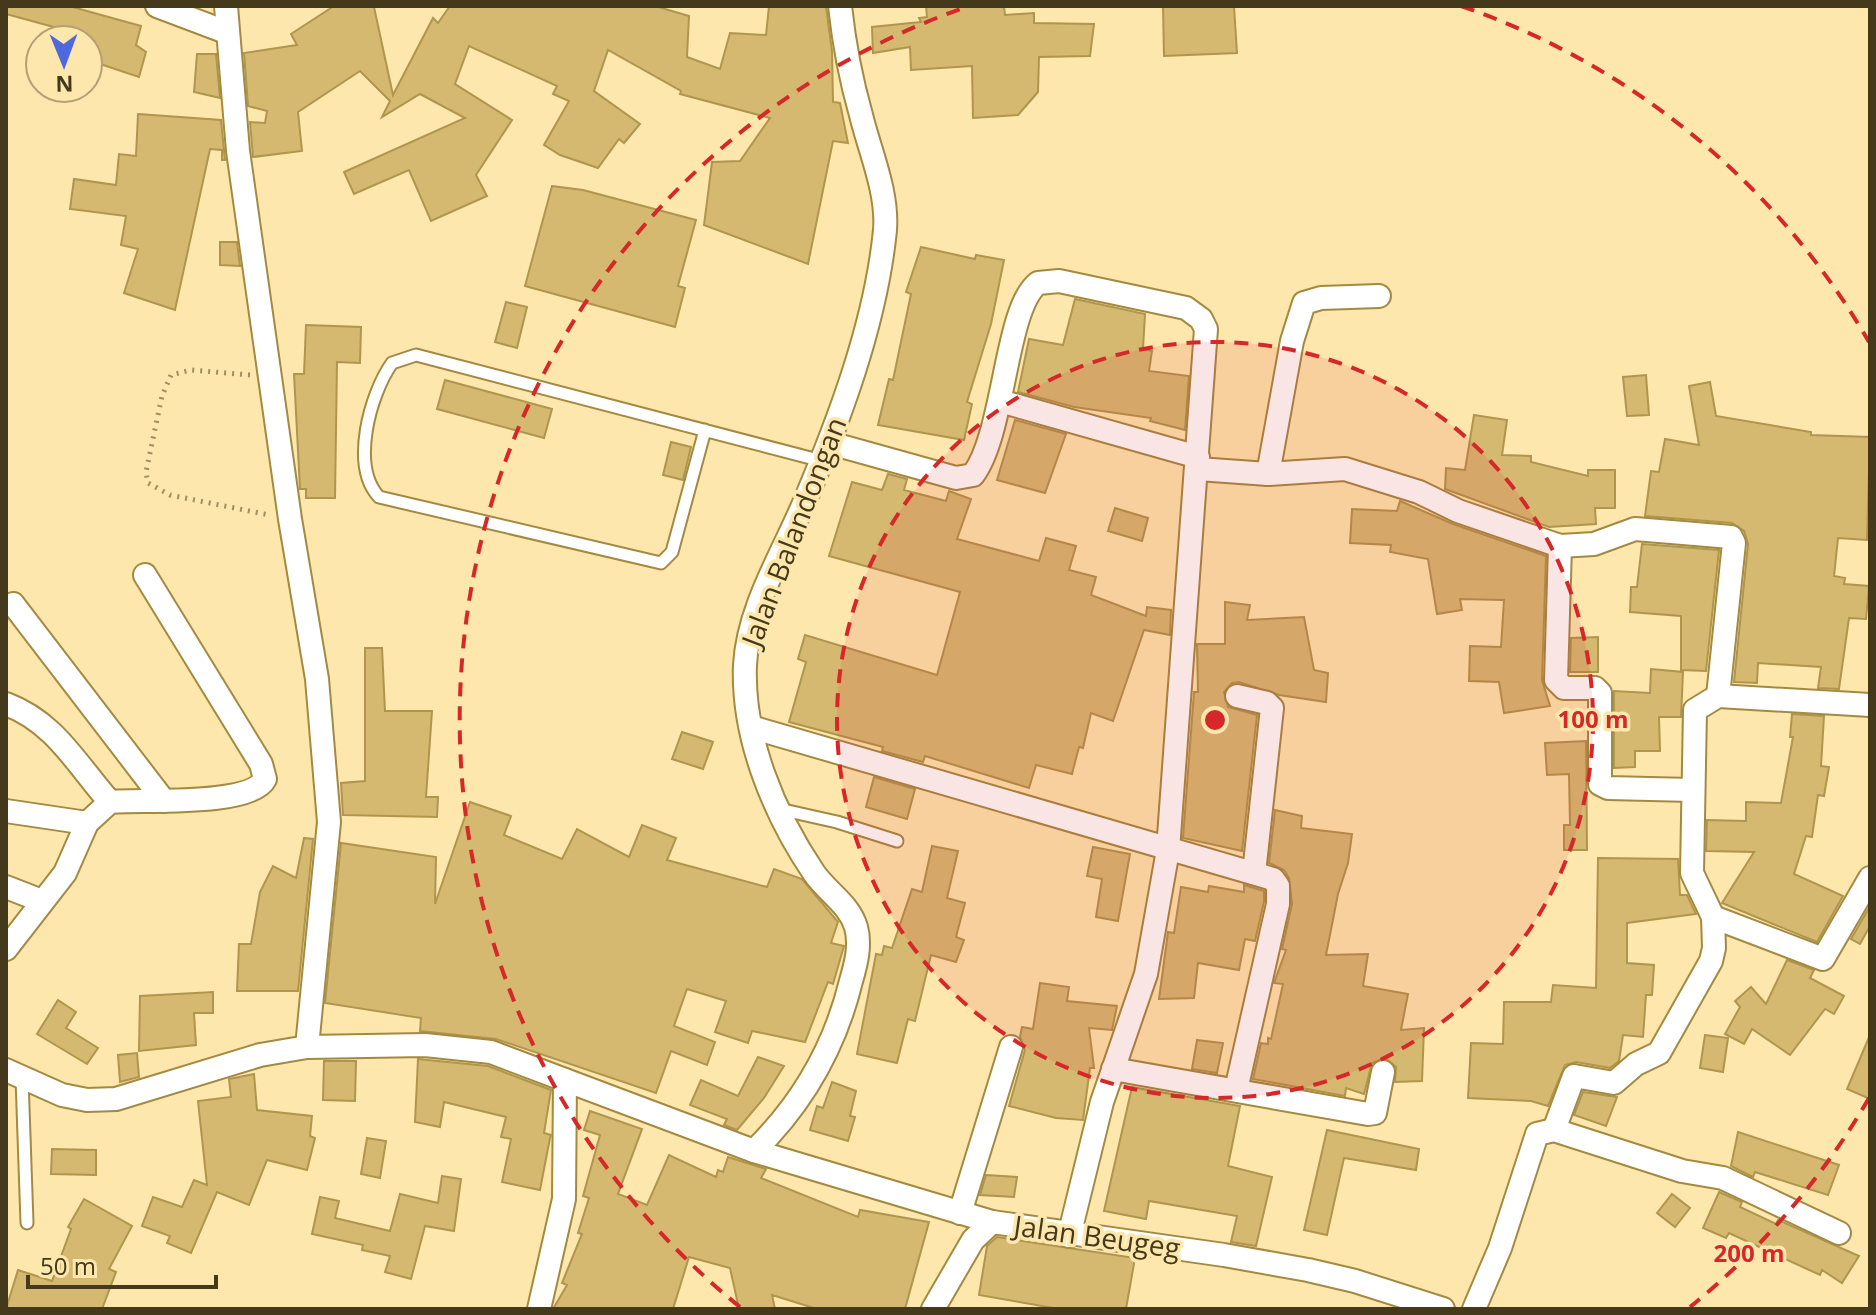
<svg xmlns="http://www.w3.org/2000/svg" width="1876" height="1315" font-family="'Open Sans',sans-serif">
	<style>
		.building { fill: #d5b971; stroke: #b0954d; stroke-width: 2 }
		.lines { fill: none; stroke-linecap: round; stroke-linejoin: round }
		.lane-casing { stroke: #a48941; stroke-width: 15 }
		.street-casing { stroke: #a48941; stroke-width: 26 }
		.path { stroke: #9f8e63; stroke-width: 5; stroke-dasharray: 2 6; stroke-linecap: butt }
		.lane { stroke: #fff; stroke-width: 11 }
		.street { stroke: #fff; stroke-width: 22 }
		.ring { fill: none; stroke: #d62828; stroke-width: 4; stroke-dasharray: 14 10 }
		.labels { text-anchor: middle; stroke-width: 7; stroke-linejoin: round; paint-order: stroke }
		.street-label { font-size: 28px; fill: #45391b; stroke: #fde7ad }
		.centre { fill: #d62828; stroke: #fde7ad; stroke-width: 4 }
		.ring-label { font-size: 24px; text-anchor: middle; font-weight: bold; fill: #d62828; stroke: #fde7ad; stroke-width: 7; stroke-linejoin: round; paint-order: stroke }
	</style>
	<rect width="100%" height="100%" fill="#fde7ad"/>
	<g class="building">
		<polygon points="6,6 69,6 141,26 136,45 146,52 139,77 88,60 92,40 58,40 61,29 6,14"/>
		<polygon points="334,6 374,7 393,95 433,18 438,23 450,6 655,6 689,16 687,57 720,69 730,33 766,35 769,6 826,6 832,51 833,102 840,103 848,143 833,141 808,264 704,225 712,162 740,161 770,118 680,94 681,91 608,50 594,91 640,124 624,143 619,139 598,168 560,155 544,145 569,101 553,94 557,86 469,46 455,84 512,120 476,175 487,196 431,221 409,170 354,194 344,172 465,118 420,94 382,117 390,101 360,71 298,112 302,151 253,157 250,122 265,123 267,111 248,106 244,53 297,45 291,34"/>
		<polygon points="926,6 1004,6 1005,15 1034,13 1034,23 1094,24 1090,56 1039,57 1038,92 1018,115 973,118 972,66 911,70 910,47 873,53 872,27 921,22 919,18 927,17"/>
		<polygon points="1163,6 1234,6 1237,53 1164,56"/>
		<polygon points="197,54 216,54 220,98 194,92"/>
		<polygon points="138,114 221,120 225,160 222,160 222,150 210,149 175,310 124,293 138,249 121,245 126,216 70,209 74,179 116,185 119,154 136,156"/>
		<polygon points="552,186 583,190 696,220 678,286 685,288 675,327 525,286"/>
		<polygon points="220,242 237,242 240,266 220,265"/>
		<polygon points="921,247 975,259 976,255 1004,260 991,324 967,402 972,404 964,440 878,425 889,379 893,380 911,294 906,292"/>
		<polygon points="1075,299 1145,314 1143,349 1152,351 1149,371 1189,376 1185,430 1150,421 1151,418 1074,407 1018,392 1029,339 1063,345"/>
		<polygon points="506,302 527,307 517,348 495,342"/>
		<polygon points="306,325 361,327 360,363 337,362 335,498 306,498 306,489 300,489 294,374 304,374"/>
		<polygon points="1646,375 1649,415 1627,416 1623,377"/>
		<polygon points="445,380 552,409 544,438 437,409"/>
		<polygon points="1710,382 1716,416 1811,432 1811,435 1870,437 1867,540 1838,538 1834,576 1845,578 1844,584 1869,586 1866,619 1849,618 1839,689 1818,688 1821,667 1758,663 1757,683 1734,682 1748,544 1744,531 1732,523 1645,516 1651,471 1659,472 1665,439 1699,445 1689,386"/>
		<polygon points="1474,415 1507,420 1502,455 1531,456 1531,462 1588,476 1588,470 1615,470 1615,508 1595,508 1596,524 1549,527 1445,489 1446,468 1465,470"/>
		<polygon points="1015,420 1066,434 1045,493 997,480"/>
		<polygon points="671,442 691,447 683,480 663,475"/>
		<polygon points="888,474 907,479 904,490 946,501 949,491 971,499 957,539 1039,561 1046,538 1076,546 1069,570 1096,577 1091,595 1146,616 1147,607 1171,610 1170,635 1144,630 1113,721 1091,713 1083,748 1079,747 1072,774 1036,765 1029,788 925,756 923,762 882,751 883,747 789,722 806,662 798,659 805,635 937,675 960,592 829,556 852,482 882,490"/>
		<polygon points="1400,501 1453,524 1546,556 1542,680 1550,706 1504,713 1499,682 1469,681 1470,646 1501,647 1504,600 1460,599 1462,610 1437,614 1428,559 1390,552 1391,545 1350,543 1352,509 1397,511"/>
		<polygon points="1115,508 1148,518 1142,541 1108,531"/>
		<polygon points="1642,544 1719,550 1706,671 1681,670 1681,616 1630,612 1631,587 1637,587"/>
		<polygon points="1225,602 1250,605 1247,620 1304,617 1314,670 1328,673 1326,702 1279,695 1239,682 1232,683 1224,692 1228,707 1257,715 1242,851 1183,838 1194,692 1198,692 1197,644 1225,644"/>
		<polygon points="1598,637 1598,672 1570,672 1571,638"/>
		<polygon points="365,648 382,648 385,711 432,711 426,797 438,797 437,817 343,815 341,783 365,781"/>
		<polygon points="1651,669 1683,672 1681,717 1659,717 1660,751 1635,751 1635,767 1614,768 1614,691 1650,693"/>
		<polygon points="1792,714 1824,716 1821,766 1829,767 1824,796 1818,795 1812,837 1806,836 1794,874 1843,896 1817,942 1722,903 1754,852 1706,851 1707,820 1746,821 1746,802 1781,803 1793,737 1790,737"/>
		<polygon points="682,732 713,742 703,769 672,759"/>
		<polygon points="1586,741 1587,850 1564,850 1564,825 1570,825 1569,774 1547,775 1545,743"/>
		<polygon points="874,777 915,789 907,819 866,807"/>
		<polygon points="470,802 511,816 504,835 562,859 577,829 629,857 642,825 676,838 667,860 767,887 774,869 802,879 838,922 831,943 844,946 833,984 828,982 805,1042 752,1031 748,1043 715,1032 726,1001 687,989 674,1026 715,1042 707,1065 671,1051 656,1093 496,1039 420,1031 421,1018 325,1003 341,843 436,857 435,904"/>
		<polygon points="1275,810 1302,816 1301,828 1352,834 1348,863 1338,894 1326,955 1368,954 1363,986 1408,994 1401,1030 1424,1028 1422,1081 1395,1082 1396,1067 1385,1058 1372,1063 1364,1094 1346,1088 1345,1096 1253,1079 1261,1043 1268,1044 1268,1038 1271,1039 1283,984 1274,983 1286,950 1282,949 1292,904 1289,878 1284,870 1269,863"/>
		<polygon points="304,838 313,839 298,991 237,991 239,944 251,944 260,892 273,866 296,878"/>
		<polygon points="932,846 958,851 947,898 965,903 956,937 964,940 956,962 931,955 915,1021 908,1019 897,1063 857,1054 876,954 882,955 884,946 892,948 912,889 922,892"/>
		<polygon points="1093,847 1130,854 1118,921 1096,917 1102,879 1087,876"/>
		<polygon points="1598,858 1678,859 1680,895 1687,895 1696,914 1627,923 1627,963 1654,965 1652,995 1646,995 1643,1037 1623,1035 1619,1061 1610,1068 1576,1062 1565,1065 1548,1106 1531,1101 1468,1098 1471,1043 1503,1044 1504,1002 1551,1002 1553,985 1596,988"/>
		<polygon points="1244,885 1264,891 1264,902 1255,941 1245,939 1239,970 1198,963 1194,998 1159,999 1168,932 1174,933 1181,887 1208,892 1209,886 1244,892"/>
		<polygon points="1869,908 1870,926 1860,944 1851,939"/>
		<polygon points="1787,960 1814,970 1810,978 1844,996 1834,1014 1825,1009 1790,1055 1752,1029 1744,1044 1725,1034 1740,1007 1735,1001 1751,987 1766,1004"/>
		<polygon points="1040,983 1069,987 1067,1001 1117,1006 1112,1030 1089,1028 1094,1068 1090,1068 1083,1120 1056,1118 1009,1106 1025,1050 1020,1037 1022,1027 1033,1029"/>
		<polygon points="213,992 213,1013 194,1013 196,1045 139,1051 140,996"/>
		<polygon points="58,1000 76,1012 66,1028 98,1048 87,1064 37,1034"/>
		<polygon points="1705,1035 1728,1038 1723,1072 1700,1068"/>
		<polygon points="1870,1035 1870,1099 1847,1089"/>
		<polygon points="1197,1040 1223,1043 1217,1073 1192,1069"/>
		<polygon points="137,1053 139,1077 120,1082 118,1055"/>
		<polygon points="758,1057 784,1066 764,1098 737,1130 724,1125 727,1119 690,1105 701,1080 738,1096"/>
		<polygon points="418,1059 488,1066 551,1090 544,1133 551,1135 550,1138 540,1190 502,1182 511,1139 501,1137 506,1117 444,1102 440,1127 415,1122"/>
		<polygon points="324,1061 356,1061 355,1101 323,1100"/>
		<polygon points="254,1074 257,1110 312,1116 310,1136 315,1138 307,1170 267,1160 249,1205 217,1192 191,1253 167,1243 170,1236 142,1226 153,1197 182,1207 194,1180 207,1185 198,1101 231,1097 229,1079"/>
		<polygon points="832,1082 856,1091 850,1116 855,1117 848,1141 810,1130 817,1106 823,1108"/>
		<polygon points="1132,1087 1240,1106 1228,1166 1272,1177 1256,1246 1231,1242 1237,1216 1149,1201 1146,1219 1104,1211"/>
		<polygon points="1583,1092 1617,1097 1606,1126 1574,1115"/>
		<polygon points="590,1111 642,1129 618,1194 647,1205 669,1155 716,1177 718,1170 723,1172 728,1157 766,1169 761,1178 858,1217 860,1210 929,1222 905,1309 817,1309 772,1295 775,1309 739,1309 730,1268 689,1257 673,1309 553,1309 567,1285 562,1283 582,1234 578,1233 589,1198 583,1196 600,1135 584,1130"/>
		<polygon points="1327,1130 1419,1149 1416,1170 1344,1158 1327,1235 1304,1230"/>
		<polygon points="1738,1132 1839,1165 1828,1195 1755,1172 1753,1177 1731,1166"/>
		<polygon points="367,1138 386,1141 380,1178 361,1174"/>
		<polygon points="52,1149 96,1150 96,1175 51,1174"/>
		<polygon points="986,1175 1017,1177 1014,1197 980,1195"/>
		<polygon points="442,1176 461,1179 454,1231 425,1226 411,1279 385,1272 390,1256 362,1250 363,1245 312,1234 320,1197 339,1201 335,1218 390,1231 400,1194 438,1203"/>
		<polygon points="1719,1192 1742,1202 1740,1207 1776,1224 1778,1220 1859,1256 1842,1283 1822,1270 1820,1275 1729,1233 1726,1238 1703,1228"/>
		<polygon points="1672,1194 1690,1208 1675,1227 1657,1213"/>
		<polygon points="84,1199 132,1226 109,1269 116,1272 102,1309 6,1309 18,1270 52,1281 71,1229 68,1227"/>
		<polygon points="997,1237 1135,1258 1126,1309 1059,1309 979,1295 987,1246"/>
	</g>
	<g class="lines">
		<defs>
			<g id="lane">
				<path d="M705 430 672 552 661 563 379 497C350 466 370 394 392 363L416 355 822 461"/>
				<polyline points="779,809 837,822 897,841"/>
				<polyline points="22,1078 27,1223"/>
			</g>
			<g id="street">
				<polyline points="157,6 226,32"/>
				<polyline points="226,6 238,151 290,519 317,679 329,822 307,1047"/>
				<polyline points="1000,401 1198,457"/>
				<path d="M830 443 956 478 973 475C1005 433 1005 308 1038 283L1059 281 1186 308 1201 319 1206 329 1168 850 1146 974 1102 1102 1069 1236"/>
				<polyline points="1198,469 1268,474 1345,469 1419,492 1458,511 1560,546 1594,544 1635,529 1731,537 1734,543 1718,696"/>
				<polyline points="1268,474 1292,341 1304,303 1321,298 1379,296"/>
				<polyline points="1560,546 1556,680 1564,688 1595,688 1600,693 1600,784 1608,788 1692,790"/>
				<polyline points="13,604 164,801"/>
				<polyline points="1237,696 1267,703 1272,708 1254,873"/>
				<path d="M6 704C55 722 77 765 110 802"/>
				<polyline points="751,727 1273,879 1278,886 1278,904 1236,1090"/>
				<polyline points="6,811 87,823"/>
				<polyline points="6,887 42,901"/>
				<polyline points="1713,917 1823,959 1870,878"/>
				<path d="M6 949 65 873 87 823 110 802C140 799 251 807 265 779L261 764 145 575"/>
				<polyline points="1113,1069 1368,1114 1375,1113 1383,1072"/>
				<polyline points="6,1070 62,1095 87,1100 116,1099 260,1055 307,1047 425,1045 491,1052 565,1080"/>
				<polyline points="1554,1130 1574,1076 1614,1083 1636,1064 1659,1053 1711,961 1714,948 1713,917 1692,873 1695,710 1718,696 1870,705"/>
				<polyline points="754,1151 992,1222 1224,1255 1308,1270 1355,1281 1443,1309"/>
				<polyline points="960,1213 1011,1047"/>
				<path d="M539 1309 564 1199 565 1080 754 1151C803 1103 835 1047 851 981 856 964 861 945 856 927 849 904 827 892 814 873 774 814 742 737 745 665 748 608 783 553 804 503 840 418 876 322 885 230 888 192 870 152 861 115 851 80 844 43 840 6"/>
				<polyline points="933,1309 973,1240 992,1222"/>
				<polyline points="1474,1309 1500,1248 1537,1134 1554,1130 1682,1171 1723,1178 1839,1233"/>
			</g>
		</defs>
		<use href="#lane" class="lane-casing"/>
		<use href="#street" class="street-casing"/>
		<polyline class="path" points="250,375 191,370 171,375 162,396 146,472 148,483 170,495 269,515"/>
		<use href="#lane" class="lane"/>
		<use href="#street" class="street"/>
	</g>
	<circle cx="1215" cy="720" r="378" fill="#d62828" fill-opacity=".12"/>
	<g class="ring">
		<circle cx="1215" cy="720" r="378"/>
		<path d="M1869 1098A755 755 0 0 1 1690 1307M740 1307A755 755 0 0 1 969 6M1461 6A755 755 0 0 1 1869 342"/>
	</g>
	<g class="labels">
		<g class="street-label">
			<text transform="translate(794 532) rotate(-69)" y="10">Jalan Balandongan</text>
			<text transform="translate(1097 1237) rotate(8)" y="10">Jalan Beugeg</text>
		</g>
	</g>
	<circle cx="1215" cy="720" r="12" class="centre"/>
	<g class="ring-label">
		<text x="1593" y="728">100 m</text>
		<text x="1749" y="1262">200 m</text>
	</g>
	<rect width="1876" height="1315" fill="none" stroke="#45391b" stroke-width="16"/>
	<g transform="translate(64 64) rotate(179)"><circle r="38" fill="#fde7ad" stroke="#b3a173" stroke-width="2"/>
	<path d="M0-6L14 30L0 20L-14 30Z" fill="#4d69dd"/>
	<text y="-12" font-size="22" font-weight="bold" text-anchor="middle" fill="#45391b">N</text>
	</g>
	<path d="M28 1275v12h188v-12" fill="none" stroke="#45391b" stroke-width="4"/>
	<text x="40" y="1275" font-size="24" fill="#45391b" stroke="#fde7ad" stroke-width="6" paint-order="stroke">50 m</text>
</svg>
